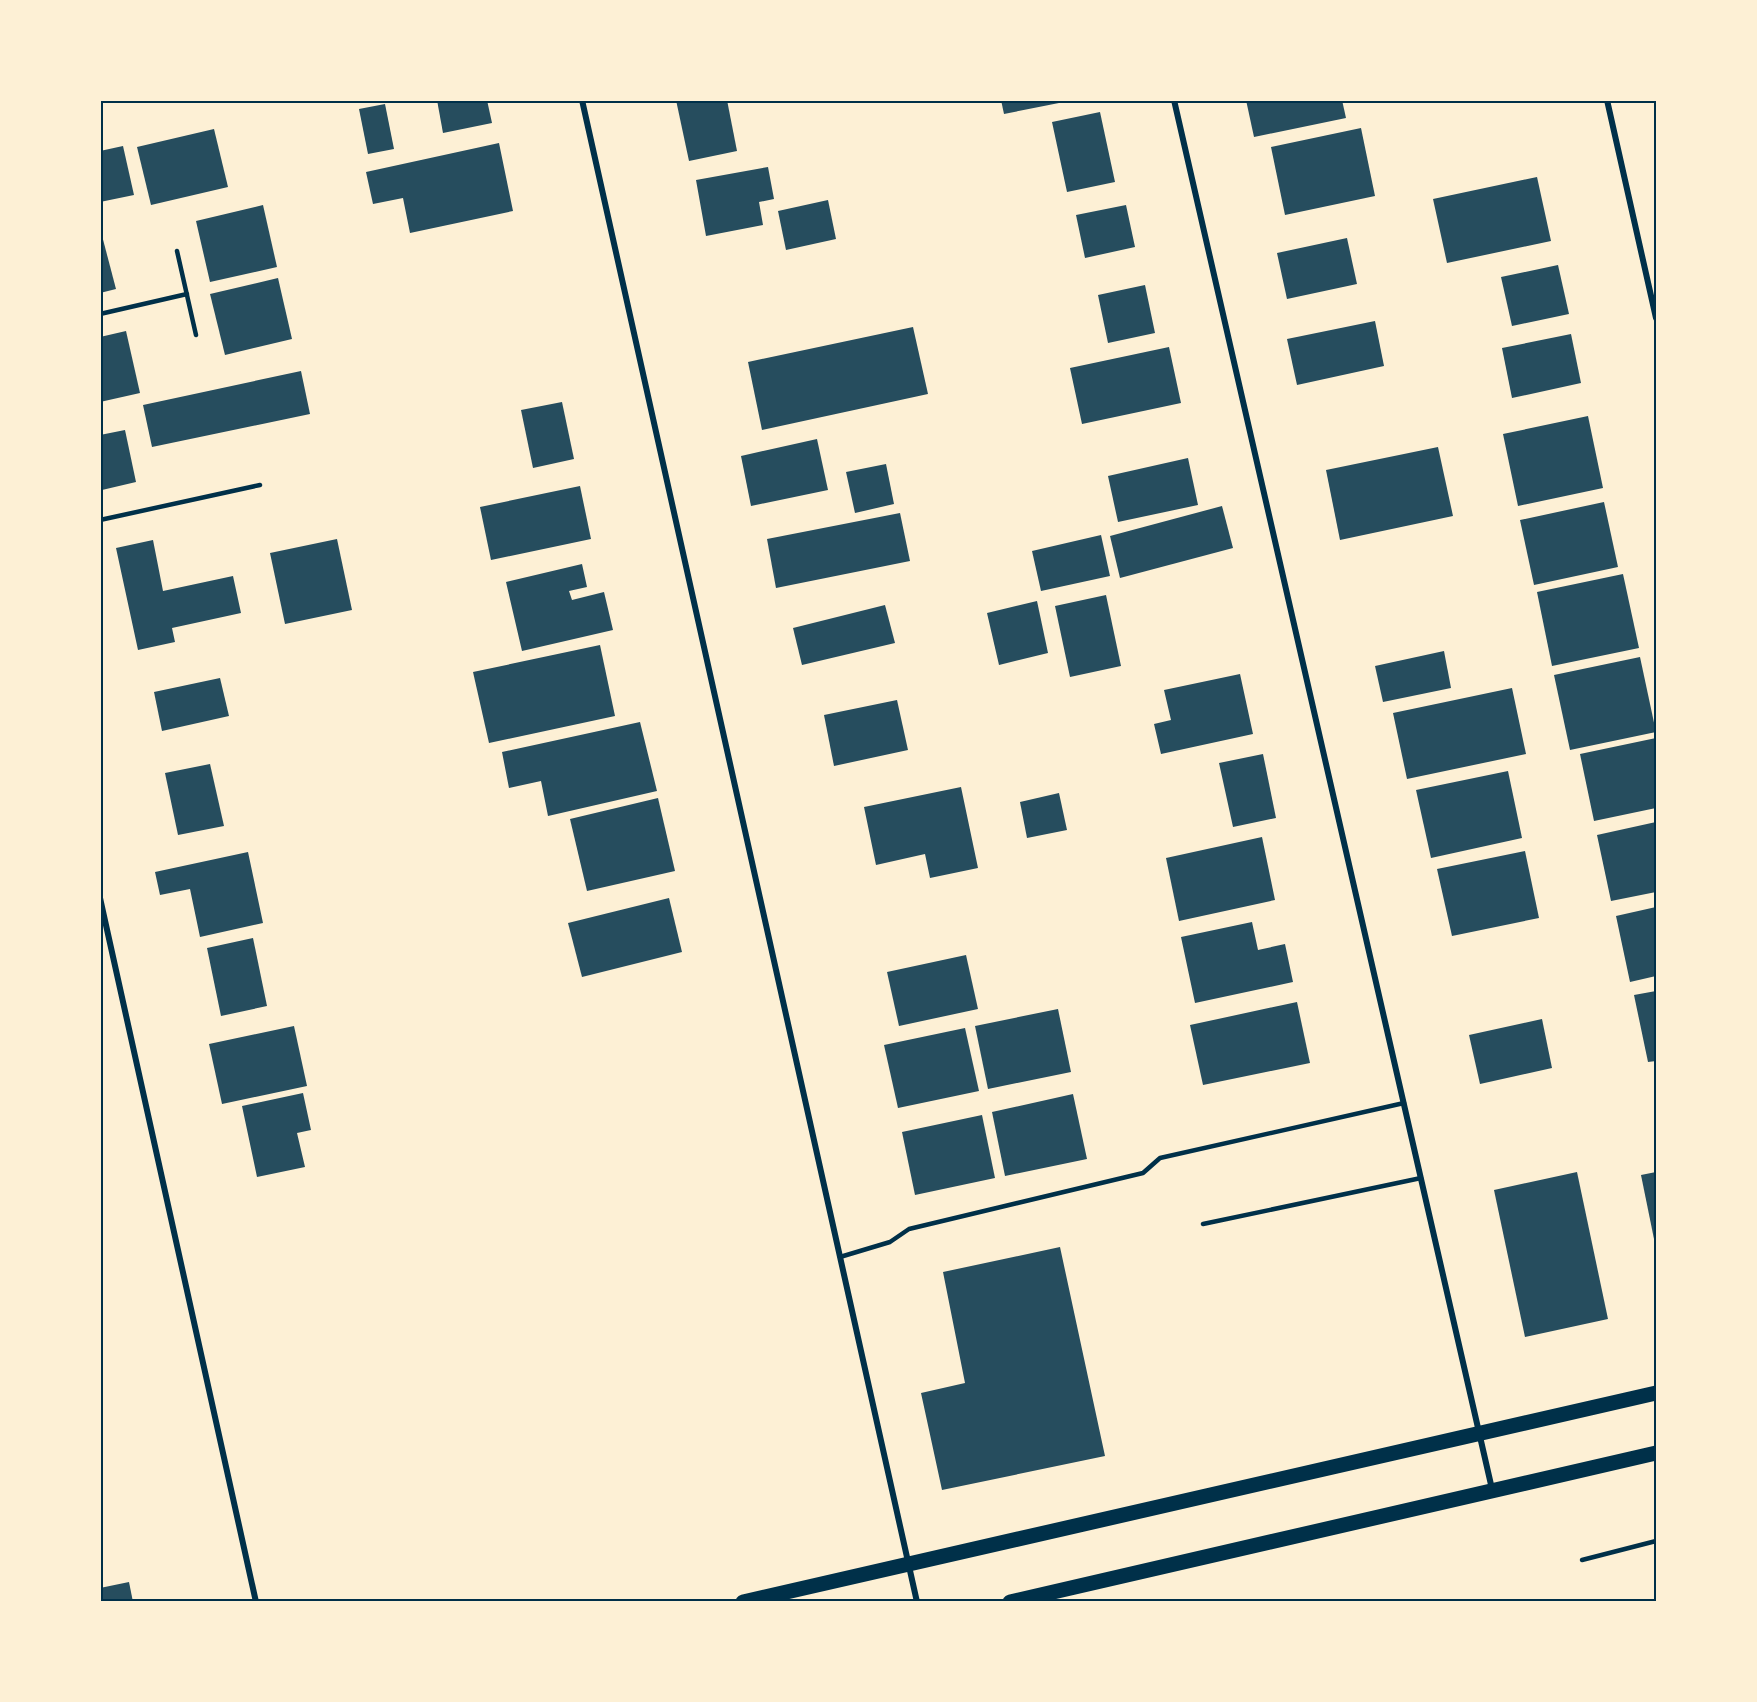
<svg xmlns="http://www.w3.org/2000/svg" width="1757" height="1702" font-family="'Archivo Narrow',sans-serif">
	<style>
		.building { fill: #264d5e }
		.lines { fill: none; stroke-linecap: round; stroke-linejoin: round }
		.service { stroke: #003049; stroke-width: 4.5 }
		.minor { stroke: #003049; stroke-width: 6 }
		.primary { stroke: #003049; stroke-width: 15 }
		.neatline { fill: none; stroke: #003049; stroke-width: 2 }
	</style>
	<rect width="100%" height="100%" fill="#fdf0d5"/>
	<g class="building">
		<polygon points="437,100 487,100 492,123 443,133"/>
		<polygon points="676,100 727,100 737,151 689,161"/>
		<polygon points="1001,100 1064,100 1064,102 1004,114"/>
		<polygon points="1246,100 1342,100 1346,118 1254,137"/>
		<polygon points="385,104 394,149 368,154 359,109"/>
		<polygon points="1100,112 1115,182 1067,192 1052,122"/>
		<polygon points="1361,128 1375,196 1285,215 1271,147"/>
		<polygon points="214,129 228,187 151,205 137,147"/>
		<polygon points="499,143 513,211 410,233 403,198 373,204 366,172"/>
		<polygon points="123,146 134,195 100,202 100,151"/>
		<polygon points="768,167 774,199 759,202 763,225 706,236 696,180"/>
		<polygon points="1537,177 1551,241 1447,263 1433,199"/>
		<polygon points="828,200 836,239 786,250 778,211"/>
		<polygon points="263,205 277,267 210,282 196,221"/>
		<polygon points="1126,205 1135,247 1085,258 1076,215"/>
		<polygon points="100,228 116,289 100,293"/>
		<polygon points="1347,238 1357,284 1287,299 1277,253"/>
		<polygon points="1558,265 1569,314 1512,326 1501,277"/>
		<polygon points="278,278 292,339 225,355 210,294"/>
		<polygon points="1145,285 1155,333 1108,343 1098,295"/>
		<polygon points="1375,321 1384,366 1297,385 1287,339"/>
		<polygon points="913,327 928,394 762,430 748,362"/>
		<polygon points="126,331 140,393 100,402 100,337"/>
		<polygon points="1571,334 1581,383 1512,398 1502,348"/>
		<polygon points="1169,347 1181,403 1082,424 1070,368"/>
		<polygon points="301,371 310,414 152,447 143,405"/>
		<polygon points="562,402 574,459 533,468 521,410"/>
		<polygon points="1588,416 1603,488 1518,506 1503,434"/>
		<polygon points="125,430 136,482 102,490 100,435"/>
		<polygon points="817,439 828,490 751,506 741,456"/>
		<polygon points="1438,447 1453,516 1340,540 1326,470"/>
		<polygon points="1188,458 1198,505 1118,522 1108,476"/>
		<polygon points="886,464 894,504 855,513 846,472"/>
		<polygon points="580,486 591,539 491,560 480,507"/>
		<polygon points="1604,502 1618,567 1534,585 1520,520"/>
		<polygon points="1222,506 1233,548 1120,578 1110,536"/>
		<polygon points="900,513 910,561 776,588 767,539"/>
		<polygon points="1101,535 1110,576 1041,591 1032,551"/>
		<polygon points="337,539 352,610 285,624 270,553"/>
		<polygon points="153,540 163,591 233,576 241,613 172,628 175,642 138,650 116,548"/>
		<polygon points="582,564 587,587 569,591 572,600 604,592 613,630 522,651 506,582"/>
		<polygon points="1623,574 1639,648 1552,666 1537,592"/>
		<polygon points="1106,595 1121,666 1070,677 1055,606"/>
		<polygon points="1037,601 1048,653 999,665 987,613"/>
		<polygon points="885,605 895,643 802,665 793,628"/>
		<polygon points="600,645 615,716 489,743 473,672"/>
		<polygon points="1444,651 1451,688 1383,702 1375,666"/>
		<polygon points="1640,657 1656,732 1570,750 1554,675"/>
		<polygon points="1240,674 1253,734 1161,754 1154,724 1171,720 1164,690"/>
		<polygon points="220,678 229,716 162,731 154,692"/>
		<polygon points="1512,688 1526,754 1407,779 1393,713"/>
		<polygon points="897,700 908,750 834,766 824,715"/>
		<polygon points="640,722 657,791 548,816 541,781 509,788 502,752"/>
		<polygon points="1656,738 1656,808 1594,821 1580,754"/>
		<polygon points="1263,754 1276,818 1233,827 1219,763"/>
		<polygon points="210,764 224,826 178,835 165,773"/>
		<polygon points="1508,771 1522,838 1431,858 1416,790"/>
		<polygon points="961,787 978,868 930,878 925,854 876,865 864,807"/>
		<polygon points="1059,793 1067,830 1027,838 1020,802"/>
		<polygon points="658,798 675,871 587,891 570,819"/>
		<polygon points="1656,822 1656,892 1611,901 1597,835"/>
		<polygon points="1262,837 1275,900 1179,921 1166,858"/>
		<polygon points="1525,851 1539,918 1452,936 1437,869"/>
		<polygon points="248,852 263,923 200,937 190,889 160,895 155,872"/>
		<polygon points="669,898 682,952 582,977 568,923"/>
		<polygon points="1656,907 1656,976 1630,982 1616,916"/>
		<polygon points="1252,922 1258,950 1285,944 1293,982 1195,1003 1181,937"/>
		<polygon points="253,938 267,1006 221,1016 207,948"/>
		<polygon points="966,955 978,1009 899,1026 887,972"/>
		<polygon points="1656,991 1656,1061 1648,1062 1634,995"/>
		<polygon points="1297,1002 1310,1063 1203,1085 1190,1025"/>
		<polygon points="1058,1009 1071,1072 988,1089 975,1026"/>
		<polygon points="1542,1019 1552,1068 1480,1084 1469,1035"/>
		<polygon points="294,1026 307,1086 222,1104 209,1044"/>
		<polygon points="965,1028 979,1091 898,1108 884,1045"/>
		<polygon points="303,1093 311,1130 297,1133 305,1167 257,1177 242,1106"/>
		<polygon points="1073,1094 1087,1159 1005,1176 992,1112"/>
		<polygon points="982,1115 995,1178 915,1195 902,1132"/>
		<polygon points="1577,1172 1608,1319 1525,1337 1494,1190"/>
		<polygon points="1656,1172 1656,1244 1655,1244 1641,1175"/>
		<polygon points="1060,1247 1105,1456 942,1490 921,1393 965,1383 943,1272"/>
		<polygon points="129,1582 133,1602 100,1602 100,1588"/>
	</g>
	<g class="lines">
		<g class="service">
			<polyline points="177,251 196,335"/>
			<polyline points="100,314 187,294"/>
			<polyline points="100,520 260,485"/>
			<polyline points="1203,1224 1421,1178"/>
			<polyline points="840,1257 890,1242 909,1229 1143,1173 1160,1158 1404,1103"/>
			<polyline points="1582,1560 1656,1541"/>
		</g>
		<g class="minor">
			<polyline points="582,100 917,1602"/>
			<polyline points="1174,100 1492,1489"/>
			<polyline points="1607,100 1656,318"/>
			<polyline points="100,898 256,1602"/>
		</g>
		<g class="primary">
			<polyline points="743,1602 1656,1393"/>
			<polyline points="1010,1602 1656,1453"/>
		</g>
	</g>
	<rect width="1757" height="1702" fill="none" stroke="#fdf0d5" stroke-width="204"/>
	<rect x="102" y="102" width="1553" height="1498" class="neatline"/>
</svg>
